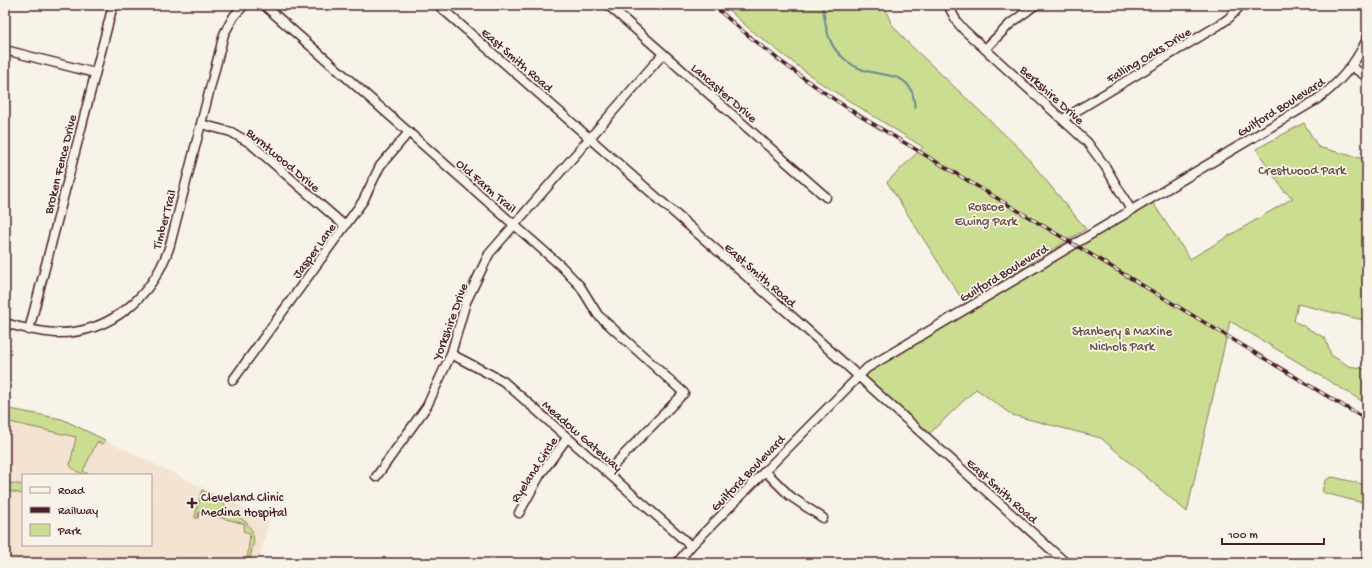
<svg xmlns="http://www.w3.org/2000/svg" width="1372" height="568" font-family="'Gochi Hand',sans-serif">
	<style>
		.built { fill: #f3e3d0; fill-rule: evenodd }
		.green { fill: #cbdd91; stroke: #8a7e5e }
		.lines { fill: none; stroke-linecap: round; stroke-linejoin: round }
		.stream { stroke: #6a8992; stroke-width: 2 }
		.minor-casing { stroke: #4a1f2b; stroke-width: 11 }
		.minor { stroke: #f7f3e8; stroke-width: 8 }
		.rail-casing { stroke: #4a1f2b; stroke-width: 3.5 }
		.rail { stroke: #f7f3e8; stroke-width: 2; stroke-dasharray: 6; stroke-linecap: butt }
		.poi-dot { fill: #4a1f2b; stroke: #f7f3e8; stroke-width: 1.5 }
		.labels { text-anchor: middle; stroke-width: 3.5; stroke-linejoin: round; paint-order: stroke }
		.street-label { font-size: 13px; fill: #4a1f2b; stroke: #f7f3e8 }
		.park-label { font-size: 13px; fill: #6a4e44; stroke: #f7f3e8 }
		.poi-label { font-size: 13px; fill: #4a1f2b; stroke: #f7f3e8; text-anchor: start }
	</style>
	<rect width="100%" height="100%" fill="#f7f3e8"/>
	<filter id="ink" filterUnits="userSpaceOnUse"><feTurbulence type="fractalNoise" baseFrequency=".025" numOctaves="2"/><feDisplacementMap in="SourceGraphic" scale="8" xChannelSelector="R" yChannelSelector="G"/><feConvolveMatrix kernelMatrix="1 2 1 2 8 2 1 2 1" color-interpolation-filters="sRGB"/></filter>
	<g filter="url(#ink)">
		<path class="built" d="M5 408 62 419 269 520 258 563H5ZM23 475H151V545H23Z"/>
		<g class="green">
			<polygon points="723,5 884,5 891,23 905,40 1021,150 1086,229 965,304 887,182 923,147 819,82 752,31"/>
			<polygon points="1304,123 1318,147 1360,158 1367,158 1367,321 1298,304 1294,321 1325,338 1331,355 1349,366 1367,369 1367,404 1230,321 1187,512 1101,438 1012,415 976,389 927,436 860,376 1035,269 1153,203 1190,259 1293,198 1284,191 1256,149"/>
			<path d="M5 408 62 419 105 440 103 444 97 442 83 471 88 474C83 476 73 470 70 465L76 437 5 421Z"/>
			<polygon points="1333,477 1367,485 1367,502 1359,502 1325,493 1322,491 1325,481 1329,478"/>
			<polygon points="5,482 23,485 23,494 5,490"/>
			<polygon points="202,490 221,501 230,511 246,522 252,531 254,540 249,563 247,563 250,533 243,531 245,524 199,512 198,518 195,518 195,516"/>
		</g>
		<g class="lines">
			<path class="stream" d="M822 5C826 20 824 29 832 44 837 54 850 65 861 69 879 77 904 71 912 92 914 97 914 103 915 108"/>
			<defs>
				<g id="minor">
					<polyline points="264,5 561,266 580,286 598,315 684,393 607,472"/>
					<polyline points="438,5 795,319 1066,563"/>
					<polyline points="608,5 826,197"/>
					<polyline points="948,5 957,22 964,30 1087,142 1105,166 1131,210"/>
					<polyline points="985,49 1010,24 1035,5"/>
					<polyline points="5,50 95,73"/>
					<polyline points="1352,67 1367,77"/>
					<polyline points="1063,119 1219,25 1229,18 1241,5"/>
					<polyline points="201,124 231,132 250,143 345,226"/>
					<path d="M5 323C22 328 39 332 56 333 111 334 154 295 170 245L224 34 234 16 244 5"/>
					<polyline points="29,330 113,5"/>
					<polyline points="451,354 503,381 691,546"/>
					<polyline points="233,380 363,201 380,166 409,132"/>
					<polyline points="765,471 790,496 823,518"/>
					<polyline points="376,477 427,406 451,354 466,302 489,254 663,54"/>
					<polyline points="519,513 540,475 567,438"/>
					<path d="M677 563 691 546 867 368 1316 100C1339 84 1355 65 1367 39"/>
				</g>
			</defs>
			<use href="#minor" class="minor-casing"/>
			<use href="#minor" class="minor"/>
			<defs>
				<path id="rail" d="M713 5C759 47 808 83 860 116L1367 420"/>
			</defs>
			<use href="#rail" class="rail-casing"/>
			<use href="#rail" class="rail"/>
		</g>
	</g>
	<path class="poi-dot" d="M190 497h4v4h4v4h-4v4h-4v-4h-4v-4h4z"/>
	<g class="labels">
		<g class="street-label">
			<text transform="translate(1148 54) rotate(-31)" y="5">Falling Oaks Drive</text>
			<text transform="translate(518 59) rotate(41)" y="5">East Smith Road</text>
			<text transform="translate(725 92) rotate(41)" y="5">Lancaster Drive</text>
			<text transform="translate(1053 94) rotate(42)" y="5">Berkshire Drive</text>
			<text transform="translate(1280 106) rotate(-32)" y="5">Guilford Boulevard</text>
			<text transform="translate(284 159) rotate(40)" y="5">Burntwood Drive</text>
			<text transform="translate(59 164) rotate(-76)" y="5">Broken Fence Drive</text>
			<text transform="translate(487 185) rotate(41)" y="5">Old Farm Trail</text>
			<text transform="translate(163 219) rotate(-75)" y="5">Timber Trail</text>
			<text transform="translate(313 250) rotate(-54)" y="5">Jasper Lane</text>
			<text transform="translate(1003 272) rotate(-31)" y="5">Guilford Boulevard</text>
			<text transform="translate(761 274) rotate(41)" y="5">East Smith Road</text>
			<text transform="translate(449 321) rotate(-70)" y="5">Yorkshire Drive</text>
			<text transform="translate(583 435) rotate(41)" y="5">Meadow Gateway</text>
			<text transform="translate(533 469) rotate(-57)" y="5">Ryeland Circle</text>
			<text transform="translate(747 472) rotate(-46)" y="5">Guilford Boulevard</text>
			<text transform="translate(1003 490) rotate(42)" y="5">East Smith Road</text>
		</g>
		<g class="park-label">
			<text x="1302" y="174">Crestwood Park</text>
			<text x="986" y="210">Roscoe<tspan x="986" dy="15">Ewing Park</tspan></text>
			<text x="1122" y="335">Stanbery &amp; Maxine<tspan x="1122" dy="15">Nichols Park</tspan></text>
		</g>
		<g class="poi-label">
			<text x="201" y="501">Cleveland Clinic<tspan x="201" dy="15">Medina Hospital</tspan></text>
		</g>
	</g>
	<rect width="1372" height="568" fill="none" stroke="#f7f3e8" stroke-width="20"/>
	<rect x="10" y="10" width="1352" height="548" fill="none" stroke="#4a1f2b" stroke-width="1.5" filter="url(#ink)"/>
	<rect x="22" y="474" width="130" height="72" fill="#f7f3e8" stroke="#b29e9c"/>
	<rect x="30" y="487" width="20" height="6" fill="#f7f3e8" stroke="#b29e9c"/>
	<text x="58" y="494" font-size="12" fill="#4a1f2b">Road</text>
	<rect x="30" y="507" width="20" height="6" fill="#4a1f2b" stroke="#b29e9c"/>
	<text x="58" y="514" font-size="12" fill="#4a1f2b">Railway</text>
	<rect x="30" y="524" width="20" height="12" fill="#cbdd91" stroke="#b29e9c"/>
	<text x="58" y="534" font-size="12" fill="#4a1f2b">Park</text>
	<path d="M1222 538v6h102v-6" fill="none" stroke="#4a1f2b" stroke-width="2"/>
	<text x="1228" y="538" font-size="12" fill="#4a1f2b" stroke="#f7f3e8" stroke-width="3" paint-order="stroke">100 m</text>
</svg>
